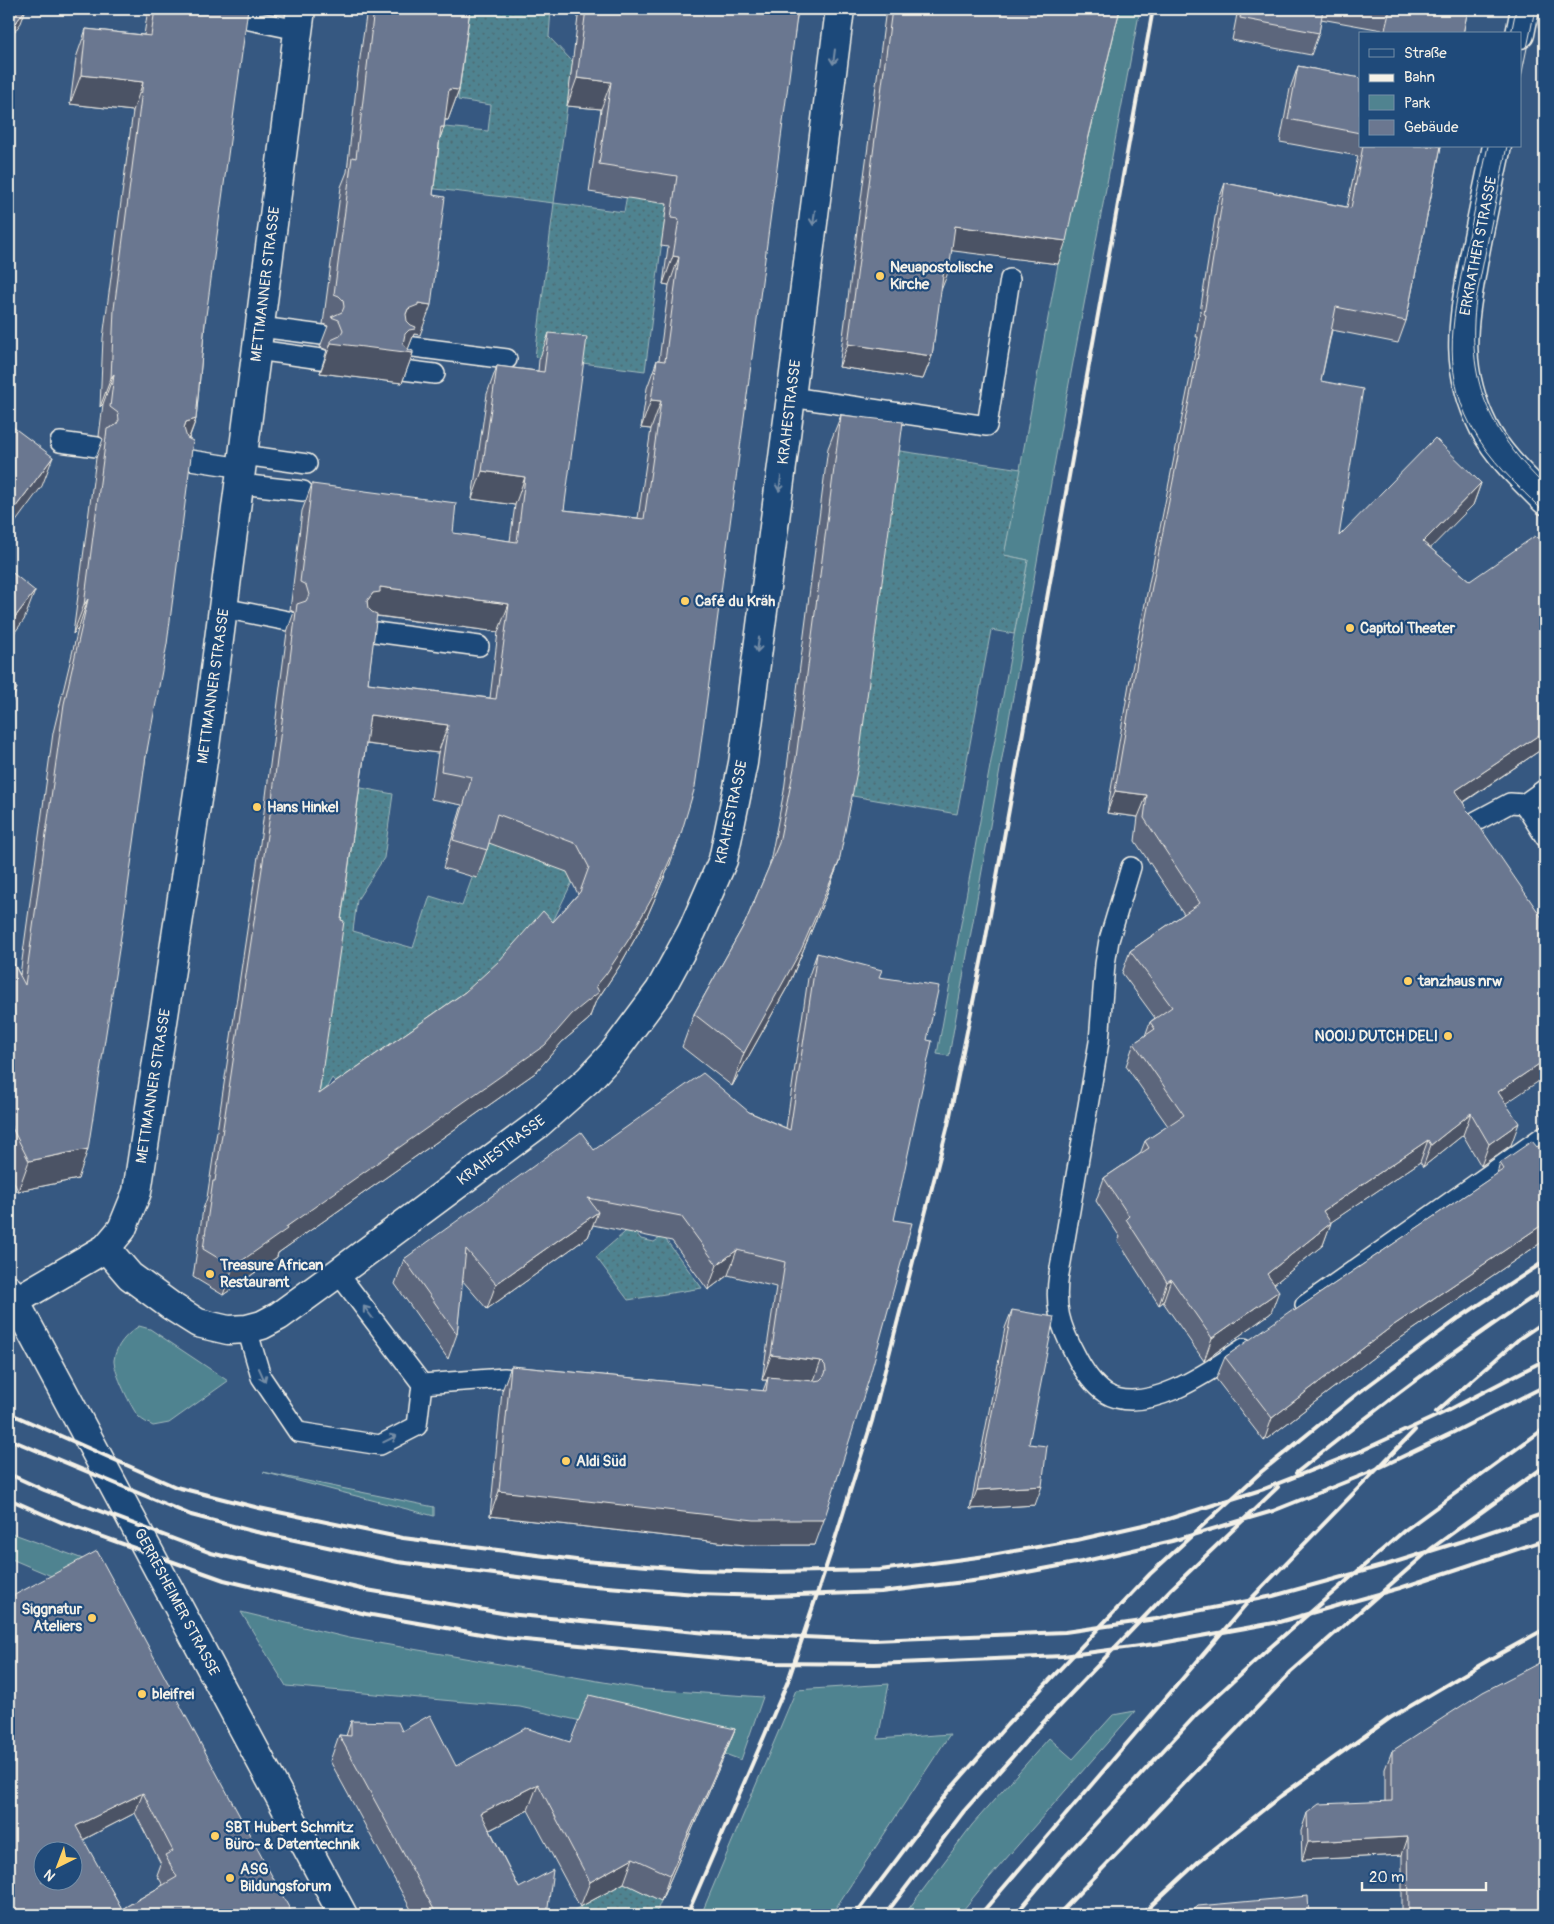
<svg xmlns="http://www.w3.org/2000/svg" width="1554" height="1924" font-family="Pangolin,sans-serif">
	<style>
		.green { fill: #508390; stroke: #a2babc }
		.garden { fill: url(#garden-dots); stroke: #a2babc }
		.lines { fill: none; stroke-linecap: round; stroke-linejoin: round }
		.lane-casing { stroke: #f4f1e8; stroke-width: 22 }
		.street-casing { stroke: #f4f1e8; stroke-width: 31 }
		.secondary-casing { stroke: #f4f1e8; stroke-width: 31 }
		.lane { stroke: #1f4a7a; stroke-width: 19 }
		.street { stroke: #1f4a7a; stroke-width: 28 }
		.secondary { stroke: #1f4a7a; stroke-width: 28 }
		.tram { stroke: #f4f1e8; stroke-width: 1 }
		.rail { stroke: #f4f1e8; stroke-width: 4 }
		.wall { fill: #5c667c; stroke: #f4f1e8; fill-rule: evenodd }
		.shaded-wall { fill: #4b5365; stroke: #f4f1e8 }
		.building { fill: #6b7790; stroke: #f4f1e8; fill-rule: evenodd }
		.oneway { stroke: #748da6 }
		.poi-dot { fill: #ffd166; stroke: #1f4a7a; stroke-width: 2 }
		.labels { text-anchor: middle; stroke-width: 4.5; stroke-linejoin: round; paint-order: stroke }
		.street-label { font-size: 15px; fill: #f4f1e8; stroke: #1f4a7a }
		.poi-label { font-size: 15px; font-weight: bold; fill: #f4f1e8; stroke: #1f4a7a; text-anchor: start }
	</style>
	<defs>
		<pattern id="garden-dots" width="8" height="8" patternUnits="userSpaceOnUse" patternTransform="scale(1.25)"><rect width="8" height="8" fill="#508390"/><path d="M2 2h.1M6 6h.1" fill="none" stroke="#4d6b72" stroke-width="1.8" stroke-linecap="round"/></pattern>
	</defs>
	<rect width="100%" height="100%" fill="#365881"/>
	<filter id="ink" filterUnits="userSpaceOnUse"><feTurbulence type="fractalNoise" baseFrequency=".02" numOctaves="2"/><feDisplacementMap in="SourceGraphic" scale="10" xChannelSelector="R" yChannelSelector="G"/><feConvolveMatrix kernelMatrix="1 2 1 2 8 2 1 2 1" color-interpolation-filters="sRGB"/></filter>
	<g filter="url(#ink)">
		<g class="green">
			<polygon points="1117,9 1140,9 1064,410 949,1056 937,1054 1028,560 1004,555 1058,264"/>
			<path d="M139 1326 150 1329 228 1381 169 1423 153 1426C148 1423 143 1421 139 1417 132 1410 113 1370 114 1360 116 1345 127 1334 139 1326Z"/>
			<polygon points="263,1472 434,1507 434,1516"/>
			<polygon points="9,1532 14,1534 83,1559 68,1583 9,1558"/>
			<polygon points="241,1612 349,1638 644,1689 763,1697 741,1760 725,1754 520,1707 286,1686"/>
			<polygon points="889,1684 878,1739 950,1734 831,1915 701,1915 796,1690"/>
			<polygon points="1135,1711 990,1877 959,1915 904,1915 972,1825 1049,1738 1073,1759 1113,1715"/>
		</g>
		<g class="garden">
			<polygon points="470,9 551,9 549,37 573,62 554,203 624,212 629,183 673,156 645,371 535,357 554,203 427,188 434,126 488,131 491,105 458,100"/>
			<polygon points="887,449 1021,469 1004,555 1028,560 1014,634 991,630 957,814 847,795"/>
			<polygon points="351,786 393,794 384,858 357,900 353,931 413,948 430,896 462,906 496,811 574,878 539,950 484,984 344,1092 332,1078 294,1145"/>
			<polygon points="631,1227 641,1239 654,1242 663,1236 702,1288 628,1300 596,1257"/>
			<polygon points="624,1883 661,1901 655,1915 565,1915"/>
		</g>
		<g class="lines">
			<defs>
				<g id="lane">
					<polyline points="240,18 298,30"/>
					<polyline points="260,327 322,335"/>
					<polyline points="406,346 507,359"/>
					<polyline points="257,350 321,359"/>
					<polyline points="403,370 435,374"/>
					<polyline points="791,397 987,426 1010,279"/>
					<polyline points="60,442 97,447"/>
					<polyline points="243,455 307,464"/>
					<polyline points="184,459 242,468"/>
					<polyline points="240,484 303,491"/>
					<polyline points="223,608 288,621"/>
					<polyline points="368,631 479,646"/>
					<polyline points="1524,804 1545,837"/>
					<polyline points="1467,826 1510,803 1524,804 1545,789"/>
					<path d="M1131 867 1109 940 1105 964 1099 1042 1059 1274C1054 1306 1060 1326 1075 1354 1082 1368 1092 1384 1105 1393 1145 1418 1212 1370 1244 1348"/>
					<polyline points="1305,1305 1545,1135"/>
					<polyline points="247,1329 261,1377 298,1432 380,1445 417,1426 422,1384 338,1273"/>
					<polyline points="422,1384 504,1378 532,1381"/>
				</g>
				<polyline id="street" points="106,1248 130,1276 171,1306 198,1323 228,1330 247,1329 262,1325 279,1316 338,1273 537,1125 589,1079 614,1052 660,990 692,931 723,860 743,763 791,397 840,9"/>
				<g id="secondary">
					<polyline points="1520,34 1525,9"/>
					<path d="M1497 146C1489 183 1481 221 1474 258 1463 323 1453 366 1484 428 1499 456 1523 478 1545 500"/>
					<polyline points="9,1290 343,1915"/>
					<polyline points="15,1301 106,1248 122,1229 137,1192 205,747 301,9"/>
				</g>
			</defs>
			<use href="#lane" class="lane-casing"/>
			<use href="#street" class="street-casing"/>
			<use href="#secondary" class="secondary-casing"/>
			<use href="#lane" class="lane"/>
			<use href="#street" class="street"/>
			<use href="#secondary" class="secondary"/>
			<g class="tram">
				<polyline points="1511,34 1516,9"/>
				<polyline points="1520,82 1535,9"/>
				<path d="M1488 146C1481 181 1473 216 1466 251 1454 312 1440 367 1471 426 1489 460 1518 486 1545 513"/>
				<path d="M1507 146 1476 299C1466 380 1488 430 1545 486"/>
			</g>
			<g class="rail">
				<polyline points="1436,1412 1520,1338 1545,1321"/>
				<polyline points="9,1413 176,1487 259,1508 403,1538 584,1561 698,1570 770,1572 880,1570 986,1556 1077,1540 1165,1520 1264,1489 1363,1450 1443,1413 1545,1360"/>
				<polyline points="9,1439 191,1515 252,1531 398,1562 582,1585 696,1594 770,1596 881,1592 989,1579 1081,1562 1172,1541 1273,1511 1368,1473 1452,1433 1545,1386"/>
				<path d="M1296 1473C1377 1408 1459 1346 1545 1289"/>
				<polyline points="9,1474 44,1490 211,1553 361,1589 508,1614 707,1633 874,1640 1065,1632 1156,1619 1273,1596 1389,1564 1472,1538 1545,1513"/>
				<polyline points="9,1499 61,1522 224,1580 366,1614 504,1638 772,1663 875,1664 1063,1656 1162,1643 1279,1622 1400,1588 1545,1540"/>
				<polyline points="687,1915 788,1681 832,1549 872,1421 948,1125 985,943 1153,9"/>
				<polyline points="855,1915 947,1793 1007,1725 1150,1574 1261,1472 1357,1394 1459,1318 1545,1261"/>
				<polyline points="885,1915 964,1811 1038,1728 1171,1589 1278,1487"/>
				<polyline points="980,1915 1248,1602 1415,1430"/>
				<polyline points="1015,1915 1060,1862 1196,1715 1266,1651 1405,1530 1545,1428"/>
				<polyline points="1058,1915 1291,1672 1432,1548 1545,1466"/>
				<polyline points="1141,1915 1198,1862 1282,1795 1390,1718 1492,1658 1545,1629"/>
			</g>
		</g>
		<g class="wall">
			<polygon points="148,9 155,9 205,323 196,419 189,439 146,756 78,1179 18,1191 9,1172 9,955 20,975 53,733 78,629 73,634 96,458 103,439 99,436 103,404 100,407 103,338 133,111 70,104 76,58 86,29 144,35"/>
			<polygon points="367,9 470,9 459,90 448,120 445,120 444,127 440,138 433,195 420,335 414,334 408,349 413,353 402,383 320,373 327,350 320,347 328,326 323,324 341,187 347,172 357,79"/>
			<path d="M579 9H798L670 864 646 919 619 967 595 1003 589 1019 562 1042 535 1073 278 1253 277 1257 223 1295 193 1277 203 1209 207 1198 260 843 287 632 294 612 290 610 302 511 312 484 453 533 510 541 515 505 472 499 487 394 497 366 538 371 539 360 549 333 564 510 638 518 651 429 641 428 647 388 657 360H659L669 285 663 284 668 247 661 246 667 204 589 192 601 109 567 106ZM376 616 498 632 490 698 368 683ZM366 744 438 753 431 799 462 805 443 868 477 878 489 843 567 872 578 894 553 922 465 992 319 1094 341 920Z"/>
			<polygon points="886,9 1120,9 1058,264 951,250 940,293 932,356 923,379 839,367"/>
			<polygon points="1238,9 1468,9 1463,34 1381,34 1382,30 1321,19 1319,33 1311,55 1232,40"/>
			<polygon points="1298,66 1360,78 1360,146 1441,146 1406,321 1398,343 1332,330 1321,381 1339,536 1481,483 1473,505 1430,548 1470,581 1545,546 1545,747 1463,803 1511,1145 1481,1166 1463,1135 1423,1167 1420,1162 1331,1222 1323,1245 1274,1284 1271,1313 1204,1361 1163,1302 1159,1305 1118,1241 1120,1237 1096,1201 1104,1178 1140,1154 1145,1141 1168,1126 1126,1066 1134,1043 1145,1036 1150,1022 1155,1018 1122,973 1130,951 1184,914 1135,841 1138,817 1107,813 1129,684 1198,337 1196,337 1217,205 1225,183 1347,207 1358,156 1280,142 1290,89"/>
			<polygon points="841,415 839,862 826,896 789,984 732,1086 682,1047 694,1014 745,923 769,867 784,791 828,448"/>
			<polygon points="817,953 879,977 815,1545 745,1545 490,1516 502,1391 511,1366 763,1391 767,1380 762,1380 776,1287 728,1275 708,1290 672,1241 593,1225 588,1237 487,1309 462,1280 457,1334 448,1359 395,1284 404,1259 594,1150 749,1112 786,1128 808,978"/>
			<polygon points="1545,1141 1545,1240 1383,1350 1264,1441 1216,1379 1225,1357 1294,1311 1497,1174 1500,1163 1537,1147"/>
			<polygon points="1012,1310 1035,1505 970,1509 1005,1328"/>
			<path d="M9 1598 293 1915H9ZM135 1813 161 1864 157 1875 163 1885 122 1909 83 1840Z"/>
			<polygon points="351,1721 402,1731 456,1766 570,1742 735,1729 725,1754 661,1901 624,1883 580,1907 528,1810 490,1830 519,1888 547,1915 414,1915 330,1761 339,1735 346,1736"/>
			<polygon points="1392,1751 1545,1915 1402,1915 1402,1855 1302,1860 1301,1831 1307,1813 1385,1802 1385,1769"/>
		</g>
		<g class="shaded-wall">
			<polygon points="26,9 21,23 9,39 9,32"/>
			<polygon points="81,75 143,82 133,111 70,104"/>
			<polygon points="577,78 611,82 601,109 567,106"/>
			<polygon points="449,89 459,90 448,120 438,119"/>
			<polygon points="441,127 444,127 433,157"/>
			<polygon points="955,226 1066,241 1058,264 946,250"/>
			<polygon points="673,256 679,257 669,285 663,284"/>
			<polygon points="944,269 949,270 940,293"/>
			<polygon points="418,303 431,305 420,335 414,334 407,352 413,353 402,383 320,373 331,343 406,314 408,309"/>
			<polygon points="848,344 932,356 923,379 839,367"/>
			<polygon points="114,374 103,404 100,407 111,378"/>
			<polygon points="651,400 661,401 651,429 641,428"/>
			<polygon points="196,419 185,448 173,458 186,422"/>
			<polygon points="53,457 42,486 9,531 9,516"/>
			<polygon points="482,471 525,477 515,505 472,499"/>
			<polygon points="1481,483 1473,505 1415,564 1423,542"/>
			<polygon points="380,587 509,604 498,632 371,615 369,620 367,601 373,593"/>
			<polygon points="35,591 24,620 9,640 9,625"/>
			<polygon points="88,599 78,629 73,634 84,605"/>
			<polygon points="17,688 9,710 9,698"/>
			<polygon points="370,715 448,725 438,753 359,743"/>
			<polygon points="1545,731 1545,747 1447,813 1455,791"/>
			<polygon points="1115,791 1147,795 1138,817 1107,813"/>
			<polygon points="680,837 670,864 646,919 619,967 595,1003 589,1019 562,1042 535,1073 278,1253 277,1257 223,1295 233,1267 286,1227 596,986"/>
			<polygon points="839,862 826,896 789,984 732,1086 744,1053"/>
			<polygon points="1545,1060 1545,1077 1490,1114 1498,1092"/>
			<polygon points="1471,1113 1463,1135 1423,1167 1431,1145"/>
			<polygon points="1519,1123 1511,1145 1481,1166 1489,1144"/>
			<polygon points="1428,1140 1420,1162 1315,1233 1323,1211"/>
			<polygon points="88,1149 78,1179 18,1191 29,1161"/>
			<polygon points="598,1212 588,1237 487,1309 496,1284"/>
			<polygon points="1331,1223 1323,1245 1259,1296 1267,1274"/>
			<polygon points="1545,1223 1545,1240 1383,1350 1264,1441 1272,1418 1391,1327"/>
			<polygon points="737,1250 728,1275 708,1290 717,1265"/>
			<polygon points="1171,1279 1163,1302 1159,1305 1167,1282"/>
			<polygon points="1279,1291 1271,1313 1204,1361 1212,1338"/>
			<polygon points="771,1355 821,1361 812,1386 768,1377 767,1380 762,1380"/>
			<polygon points="1042,1486 1035,1505 970,1509 977,1490"/>
			<polygon points="499,1491 824,1520 815,1545 745,1545 490,1516"/>
			<polygon points="735,1729 725,1754 661,1901 670,1875"/>
			<polygon points="538,1784 528,1810 472,1839 481,1813"/>
			<polygon points="143,1793 135,1813 69,1847 76,1826"/>
			<polygon points="1408,1837 1402,1855 1302,1860 1308,1842"/>
			<polygon points="633,1858 624,1883 580,1907 590,1882"/>
		</g>
		<g class="building">
			<polygon points="9,9 26,9 9,32"/>
			<polygon points="155,9 248,9 205,323 196,419 186,422 184,428 187,438 193,441 167,644 146,756 122,930 88,1149 29,1161 9,1122 9,955 25,985 64,704 88,599 84,605 107,429 116,425 119,420 118,413 110,407 114,374 111,378 114,309 143,82 81,75 86,29 151,36"/>
			<polygon points="374,9 470,9 459,90 449,89 444,127 441,127 433,195 445,197 431,305 418,303 418,305 408,309 406,314 407,321 411,325 416,327 415,329 409,330 405,334 403,344 407,349 413,351 413,353 331,343 331,340 340,336 343,330 339,320 331,317 342,312 344,307 343,300 339,296 334,294 352,157 356,158"/>
			<path d="M586 9H798L700 751 695 787 680 837 656 891 629 939 606 974 596 986 599 992 572 1014 545 1045 286 1227 287 1229 233 1267 203 1249 213 1181H215L270 815 297 604 306 601 309 595 306 585 300 582 312 484 456 503 453 533 517 542 525 477 482 471 497 366 544 372 549 333 587 337 564 510 644 519 661 401 651 400 657 360 665 361 679 257 673 256 679 219 671 218 677 176 599 164 611 82 577 78ZM380 587 509 604 496 699 368 683 377 614 372 612 368 608 367 601 373 593 380 592ZM370 715 448 725 441 771 472 777 453 840 487 850 497 814 577 844 589 867 580 892 553 922 543 911 499 961 465 992 319 1094 344 921 341 920Z"/>
			<polygon points="892,9 1120,9 1080,173 1066,241 955,226 949,270 944,269 932,356 848,344"/>
			<polygon points="1242,9 1323,9 1319,33 1240,18"/>
			<polygon points="1390,9 1468,9 1463,34 1384,34"/>
			<polygon points="1298,66 1360,78 1360,133 1288,119"/>
			<polygon points="1363,146 1441,146 1406,321 1336,307 1321,381 1363,389 1339,536 1435,438 1481,483 1423,542 1470,581 1535,536 1545,546 1545,731 1455,791 1464,804 1466,809 1471,814 1545,922 1545,1060 1498,1092 1519,1123 1489,1144 1471,1113 1431,1145 1428,1140 1323,1211 1331,1223 1267,1274 1279,1291 1212,1338 1171,1279 1167,1282 1126,1219 1129,1216 1104,1178 1149,1148 1145,1141 1184,1115 1134,1043 1155,1029 1150,1022 1172,1007 1130,951 1200,903 1144,818 1147,795 1115,791 1137,662 1206,315 1204,314 1225,183 1351,208"/>
			<polygon points="841,415 903,422 858,766 839,862 801,950 744,1053 694,1014 745,923 779,843 796,758"/>
			<polygon points="9,424 53,457 9,516"/>
			<polygon points="9,570 35,591 9,625"/>
			<polygon points="9,681 17,688 9,698"/>
			<polygon points="817,953 882,970 879,977 939,986 927,1040 932,1041 894,1220 912,1223 869,1379 824,1520 754,1520 499,1491 511,1366 766,1391 768,1377 814,1381 820,1380 824,1376 826,1371 825,1365 821,1361 771,1355 785,1262 737,1250 717,1265 681,1216 588,1198 598,1212 496,1284 466,1249 457,1334 404,1259 581,1132 594,1150 703,1073 749,1112 790,1130"/>
			<polygon points="1532,1141 1537,1147 1545,1141 1545,1223 1391,1327 1272,1418 1225,1357 1293,1309 1294,1311 1504,1169 1500,1163"/>
			<polygon points="1012,1310 1054,1317 1029,1444 1047,1446 1042,1486 977,1490"/>
			<path d="M97 1551 293 1915H9V1598ZM143 1793 173 1851 165 1855 177 1877 122 1909 76 1826ZM42 1852H72V1882H42Z"/>
			<polygon points="1545,1660 1545,1915 1409,1915 1408,1837 1308,1842 1307,1813 1319,1804 1392,1801 1392,1751 1483,1692"/>
			<polygon points="589,1695 735,1729 670,1875 633,1858 590,1882 538,1784 481,1813 519,1888 553,1870 547,1915 437,1915 339,1735 351,1736 351,1721 398,1722 402,1731 430,1715 456,1766 526,1728 570,1742"/>
			<polygon points="1308,1896 1309,1915 1188,1915 1198,1906"/>
		</g>
		<defs><path id="oneway-shaft" d="M-6 0H5M1.5-3L5.5 0L1.5 3" fill="none" stroke-width="1.6" stroke-linecap="round" stroke-linejoin="round" transform="scale(1.25)"/></defs>
		<g class="oneway">
			<use href="#oneway-shaft" transform="translate(834 57) rotate(97)"/>
			<use href="#oneway-shaft" transform="translate(814 218) rotate(97)"/>
			<use href="#oneway-shaft" transform="translate(780 484) rotate(98)"/>
			<use href="#oneway-shaft" transform="translate(758 645) rotate(98)"/>
			<use href="#oneway-shaft" transform="translate(368 1312) rotate(-127)"/>
			<use href="#oneway-shaft" transform="translate(262 1375) rotate(66)"/>
			<use href="#oneway-shaft" transform="translate(390 1439) rotate(-26)"/>
		</g>
	</g>
	<g class="poi-dot">
		<circle cx="880" cy="276" r="5"/>
		<circle cx="685" cy="601" r="5"/>
		<circle cx="1350" cy="628" r="5"/>
		<circle cx="257" cy="807" r="5"/>
		<circle cx="1408" cy="981" r="5"/>
		<circle cx="1448" cy="1036" r="5"/>
		<circle cx="210" cy="1274" r="5"/>
		<circle cx="566" cy="1461" r="5"/>
		<circle cx="92" cy="1618" r="5"/>
		<circle cx="142" cy="1694" r="5"/>
		<circle cx="215" cy="1836" r="5"/>
		<circle cx="230" cy="1878" r="5"/>
	</g>
	<g class="labels">
		<g class="street-label">
			<text transform="translate(1478 246) rotate(-79)" y="5">ERKRATHER STRASSE</text>
			<text transform="translate(265 284) rotate(-83)" y="5">METTMANNER STRASSE</text>
			<text transform="translate(789 412) rotate(-83)" y="5">KRAHESTRASSE</text>
			<text transform="translate(213 686) rotate(-82)" y="5">METTMANNER STRASSE</text>
			<text transform="translate(731 812) rotate(-78)" y="5">KRAHESTRASSE</text>
			<text transform="translate(153 1086) rotate(-81)" y="5">METTMANNER STRASSE</text>
			<text transform="translate(501 1150) rotate(-37)" y="5">KRAHESTRASSE</text>
			<text transform="translate(177 1602) rotate(62)" y="5">GERRESHEIMER STRASSE</text>
		</g>
		<g class="poi-label">
			<text x="890" y="272">Neuapostolische<tspan x="890" dy="17">Kirche</tspan></text>
			<text x="695" y="606">Café du Kräh</text>
			<text x="1360" y="633">Capitol Theater</text>
			<text x="267" y="812">Hans Hinkel</text>
			<text x="1418" y="986">tanzhaus nrw</text>
			<text x="1438" y="1041" text-anchor="end">NOOIJ DUTCH DELI</text>
			<text x="220" y="1270">Treasure African<tspan x="220" dy="17">Restaurant</tspan></text>
			<text x="576" y="1466">Aldi Süd</text>
			<text x="82" y="1614" text-anchor="end">Siggnatur<tspan x="82" dy="17">Ateliers</tspan></text>
			<text x="152" y="1699">bleifrei</text>
			<text x="225" y="1832">SBT Hubert Schmitz<tspan x="225" dy="17">Büro- &amp; Datentechnik</tspan></text>
			<text x="240" y="1874">ASG<tspan x="240" dy="17">Bildungsforum</tspan></text>
		</g>
	</g>
	<rect width="1554" height="1924" fill="none" stroke="#1f4a7a" stroke-width="30"/>
	<rect x="15" y="15" width="1524" height="1894" fill="none" stroke="#f4f1e8" stroke-width="2" filter="url(#ink)"/>
	<rect x="1359" y="32" width="162" height="115" fill="#1f4a7a" stroke="#748da6"/>
	<rect x="1369" y="49" width="25" height="8" fill="#1f4a7a" stroke="#748da6"/>
	<text x="1404" y="58" font-size="15" fill="#f4f1e8">Straße</text>
	<rect x="1369" y="74" width="25" height="8" fill="#f4f1e8" stroke="#748da6"/>
	<text x="1404" y="82" font-size="15" fill="#f4f1e8">Bahn</text>
	<rect x="1369" y="95" width="25" height="15" fill="#508390" stroke="#748da6"/>
	<text x="1404" y="108" font-size="15" fill="#f4f1e8">Park</text>
	<rect x="1369" y="120" width="25" height="15" fill="#6b7790" stroke="#748da6"/>
	<text x="1404" y="132" font-size="15" fill="#f4f1e8">Gebäude</text>
	<g transform="translate(58 1866) rotate(222)"><circle r="24" fill="#1f4a7a" stroke="#748da6"/>
	<path d="M0-4L9 19L0 12L-9 19Z" fill="#ffd166"/>
	<text y="-8" font-size="14" font-weight="bold" text-anchor="middle" fill="#f4f1e8">N</text>
	</g>
	<path d="M1362 1882v8h124v-8" fill="none" stroke="#f4f1e8" stroke-width="2.5"/>
	<text x="1369" y="1882" font-size="15" fill="#f4f1e8" stroke="#1f4a7a" stroke-width="4" paint-order="stroke">20 m</text>
</svg>
